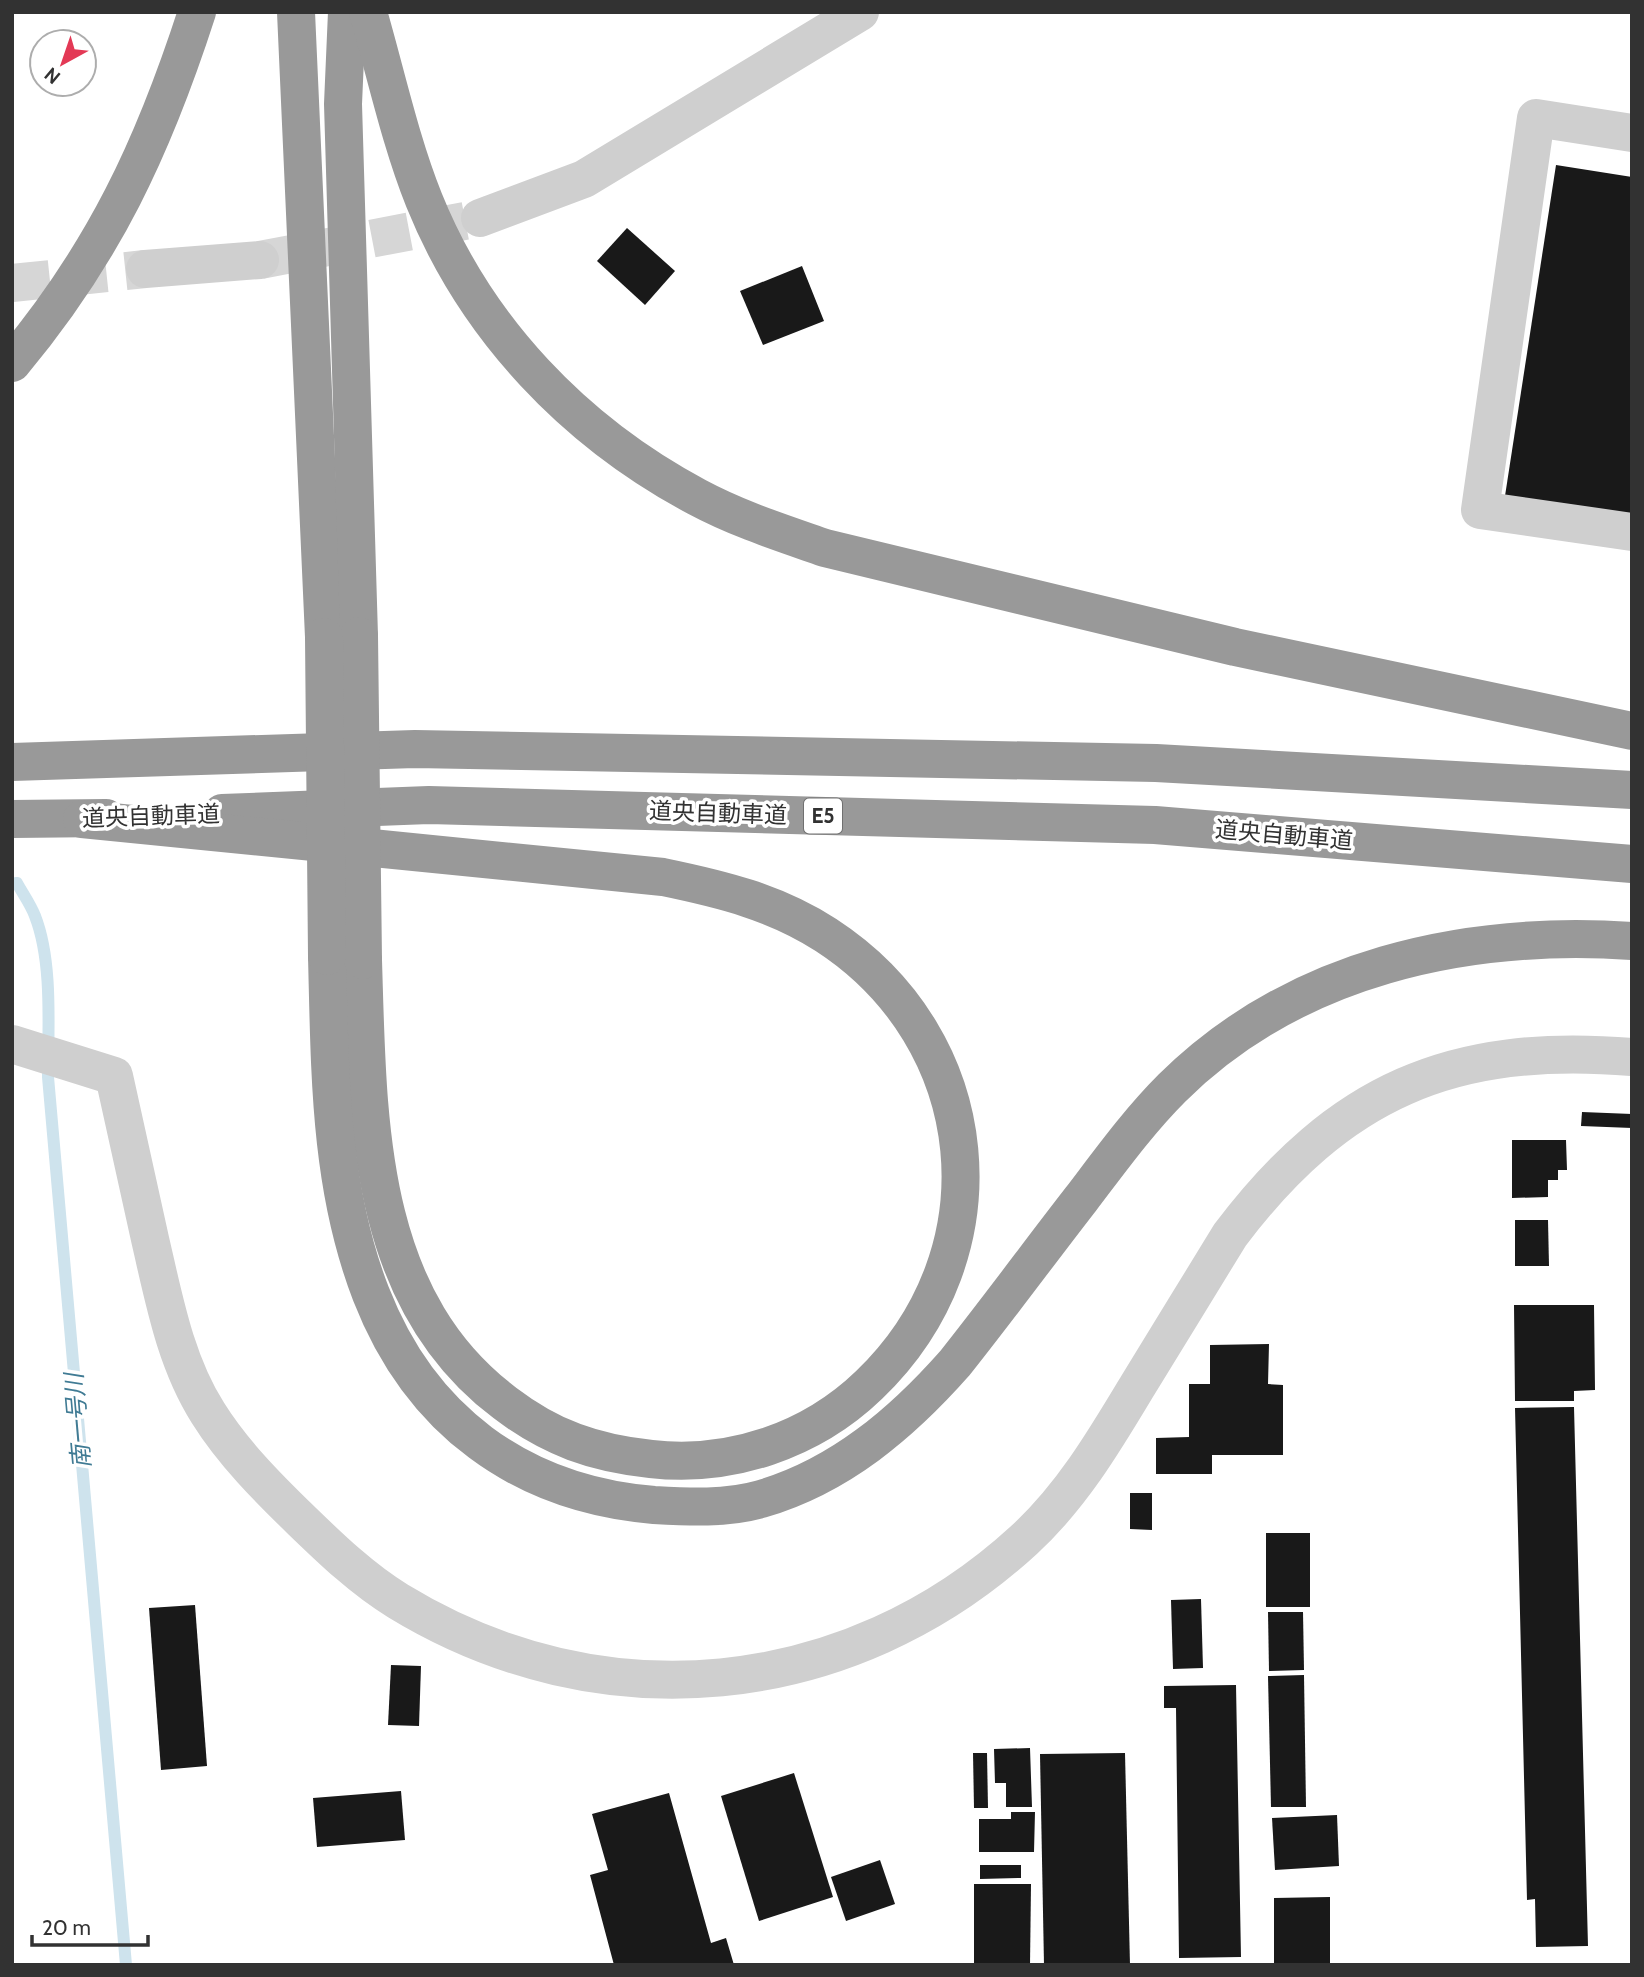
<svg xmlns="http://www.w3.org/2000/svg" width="1644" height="1977" font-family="Cabin,'Noto Sans JP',sans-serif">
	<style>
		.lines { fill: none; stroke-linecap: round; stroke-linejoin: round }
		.stream { stroke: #cee3ed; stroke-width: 12 }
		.building { fill: #191919 }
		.minor-tunnel { stroke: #d6d6d6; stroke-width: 38; stroke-dasharray: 38 19; stroke-linecap: butt }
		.minor { stroke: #cfcfcf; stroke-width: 38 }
		.highway { stroke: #999; stroke-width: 38 }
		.highway-bridge { stroke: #999; stroke-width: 38 }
		.labels { text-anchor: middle; stroke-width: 7; stroke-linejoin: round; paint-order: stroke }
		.shield { fill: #fff; stroke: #707070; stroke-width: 2 }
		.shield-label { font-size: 21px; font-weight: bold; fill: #323232 }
		.street-label { font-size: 23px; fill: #323232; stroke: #fff }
		.water-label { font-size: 24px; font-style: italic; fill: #407b94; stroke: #fff }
	</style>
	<rect width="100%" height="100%" fill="#fff"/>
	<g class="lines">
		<path class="stream" d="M12 884 17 883C23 894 31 905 35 916 53 962 48 1028 48 1077L126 1965"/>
	</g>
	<g class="building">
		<polygon points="1556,165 1632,177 1632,516 1505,496"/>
		<polygon points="627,228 675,271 645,305 597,261"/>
		<polygon points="802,266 824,321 763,345 740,291"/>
		<polygon points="1582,1112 1632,1114 1632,1128 1581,1126"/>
		<polygon points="1512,1140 1566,1140 1567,1170 1558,1170 1558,1180 1548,1180 1548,1197 1512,1198"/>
		<polygon points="1515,1220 1548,1220 1549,1266 1515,1266"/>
		<polygon points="1514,1305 1594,1305 1595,1390 1574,1391 1574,1401 1515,1401"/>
		<polygon points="1269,1344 1268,1384 1283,1385 1283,1455 1212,1455 1212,1474 1156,1474 1156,1438 1189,1437 1189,1384 1210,1384 1210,1345"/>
		<polygon points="1574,1407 1588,1946 1536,1947 1535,1899 1527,1900 1515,1408"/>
		<polygon points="1130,1493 1152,1493 1152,1530 1130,1529"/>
		<rect x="1266" y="1533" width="44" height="74"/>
		<polygon points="1201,1599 1203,1668 1173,1669 1171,1600"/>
		<polygon points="195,1605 207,1766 161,1770 149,1608"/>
		<polygon points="1268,1612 1303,1612 1304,1670 1269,1671"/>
		<polygon points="391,1665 421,1666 419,1726 388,1725"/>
		<polygon points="1304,1675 1306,1807 1271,1807 1268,1676"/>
		<polygon points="1236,1685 1241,1957 1179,1958 1176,1708 1164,1708 1164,1686"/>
		<polygon points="1030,1748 1032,1807 1006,1807 1006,1783 995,1783 994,1749"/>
		<polygon points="973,1753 987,1753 988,1808 974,1808"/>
		<polygon points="1125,1753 1130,1965 1044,1965 1040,1754"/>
		<polygon points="794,1773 833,1897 759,1921 721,1796"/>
		<polygon points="401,1791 405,1840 317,1847 313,1798"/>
		<polygon points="669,1793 711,1943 726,1938 734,1965 614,1965 590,1875 608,1870 592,1814"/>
		<polygon points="1011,1812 1035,1812 1034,1852 979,1852 979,1819 1011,1819"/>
		<polygon points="1337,1815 1339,1866 1275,1870 1272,1818"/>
		<polygon points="880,1860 895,1904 846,1921 831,1877"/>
		<polygon points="980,1865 1021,1865 1021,1878 980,1879"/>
		<polygon points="974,1884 1031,1884 1030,1965 974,1965"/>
		<polygon points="1330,1897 1330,1965 1274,1965 1274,1898"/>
	</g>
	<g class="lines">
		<g class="minor-tunnel">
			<polyline points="260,260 480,218"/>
			<polyline points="12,283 145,269"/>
		</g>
		<g class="minor">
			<polyline points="1632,133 1536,118 1480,510 1632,532"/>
			<polyline points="480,218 584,179 860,12"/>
			<polyline points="145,269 260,260"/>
			<path d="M12 1044 114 1076C126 1130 138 1185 150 1239 164 1299 175 1361 208 1413 233 1453 268 1488 301 1520 331 1549 362 1579 398 1601 601 1725 849 1701 1024 1540 1072 1496 1105 1440 1138 1385 1169 1335 1199 1285 1230 1235 1339 1091 1452 1042 1632 1057"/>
		</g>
		<g class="highway">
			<polyline points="296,12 324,637"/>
			<polyline points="347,12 343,104 359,636"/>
			<path d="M368 12C386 74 400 140 424 200 476 329 575 432 697 497 738 519 782 533 825 548L1235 647 1632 731"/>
			<path d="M12 363C104 253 153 148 197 12"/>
			<polyline points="12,762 415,749 1156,763 1632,790"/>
			<polyline points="222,813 429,805 1155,825 1632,864"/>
			<polyline points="12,819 106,818"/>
			<path d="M82 819 663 877C721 889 775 902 826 935 986 1039 1007 1253 869 1385 811 1441 730 1468 651 1459 594 1453 551 1438 505 1403 365 1298 368 1119 363 960"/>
			<path d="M327 956C330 1071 329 1186 371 1294 420 1420 520 1494 654 1505 689 1507 726 1509 761 1499 840 1476 902 1423 955 1363 998 1309 1039 1253 1081 1199 1110 1161 1138 1122 1172 1088 1294 967 1465 930 1632 941"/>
		</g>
		<g class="highway-bridge">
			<polyline points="359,636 363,960"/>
			<polyline points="324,637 327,956"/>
		</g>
	</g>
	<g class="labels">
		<rect class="shield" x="804" y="798.5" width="38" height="35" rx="5"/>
		<g class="shield-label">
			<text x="823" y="823">E5</text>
		</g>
		<g class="street-label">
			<text transform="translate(718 813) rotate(2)" y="8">道央自動車道</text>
			<text transform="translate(151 816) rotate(-2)" y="8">道央自動車道</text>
			<text transform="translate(1284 835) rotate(5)" y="8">道央自動車道</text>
		</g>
		<g class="water-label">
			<text transform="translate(78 1421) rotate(-95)" y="8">南一号川</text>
		</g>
	</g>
	<rect width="1644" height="1977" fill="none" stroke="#323232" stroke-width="28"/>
	<g transform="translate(63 63) rotate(220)"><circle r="33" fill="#ffffff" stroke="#adadad" stroke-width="2"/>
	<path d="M0-5L12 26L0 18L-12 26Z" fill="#e33955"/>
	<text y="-10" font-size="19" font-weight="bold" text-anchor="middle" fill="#323232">N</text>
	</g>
	<path d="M32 1935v10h116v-10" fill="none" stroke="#323232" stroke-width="3.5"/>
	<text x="42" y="1935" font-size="21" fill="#323232" stroke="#ffffff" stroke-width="5" paint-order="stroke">20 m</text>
</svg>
